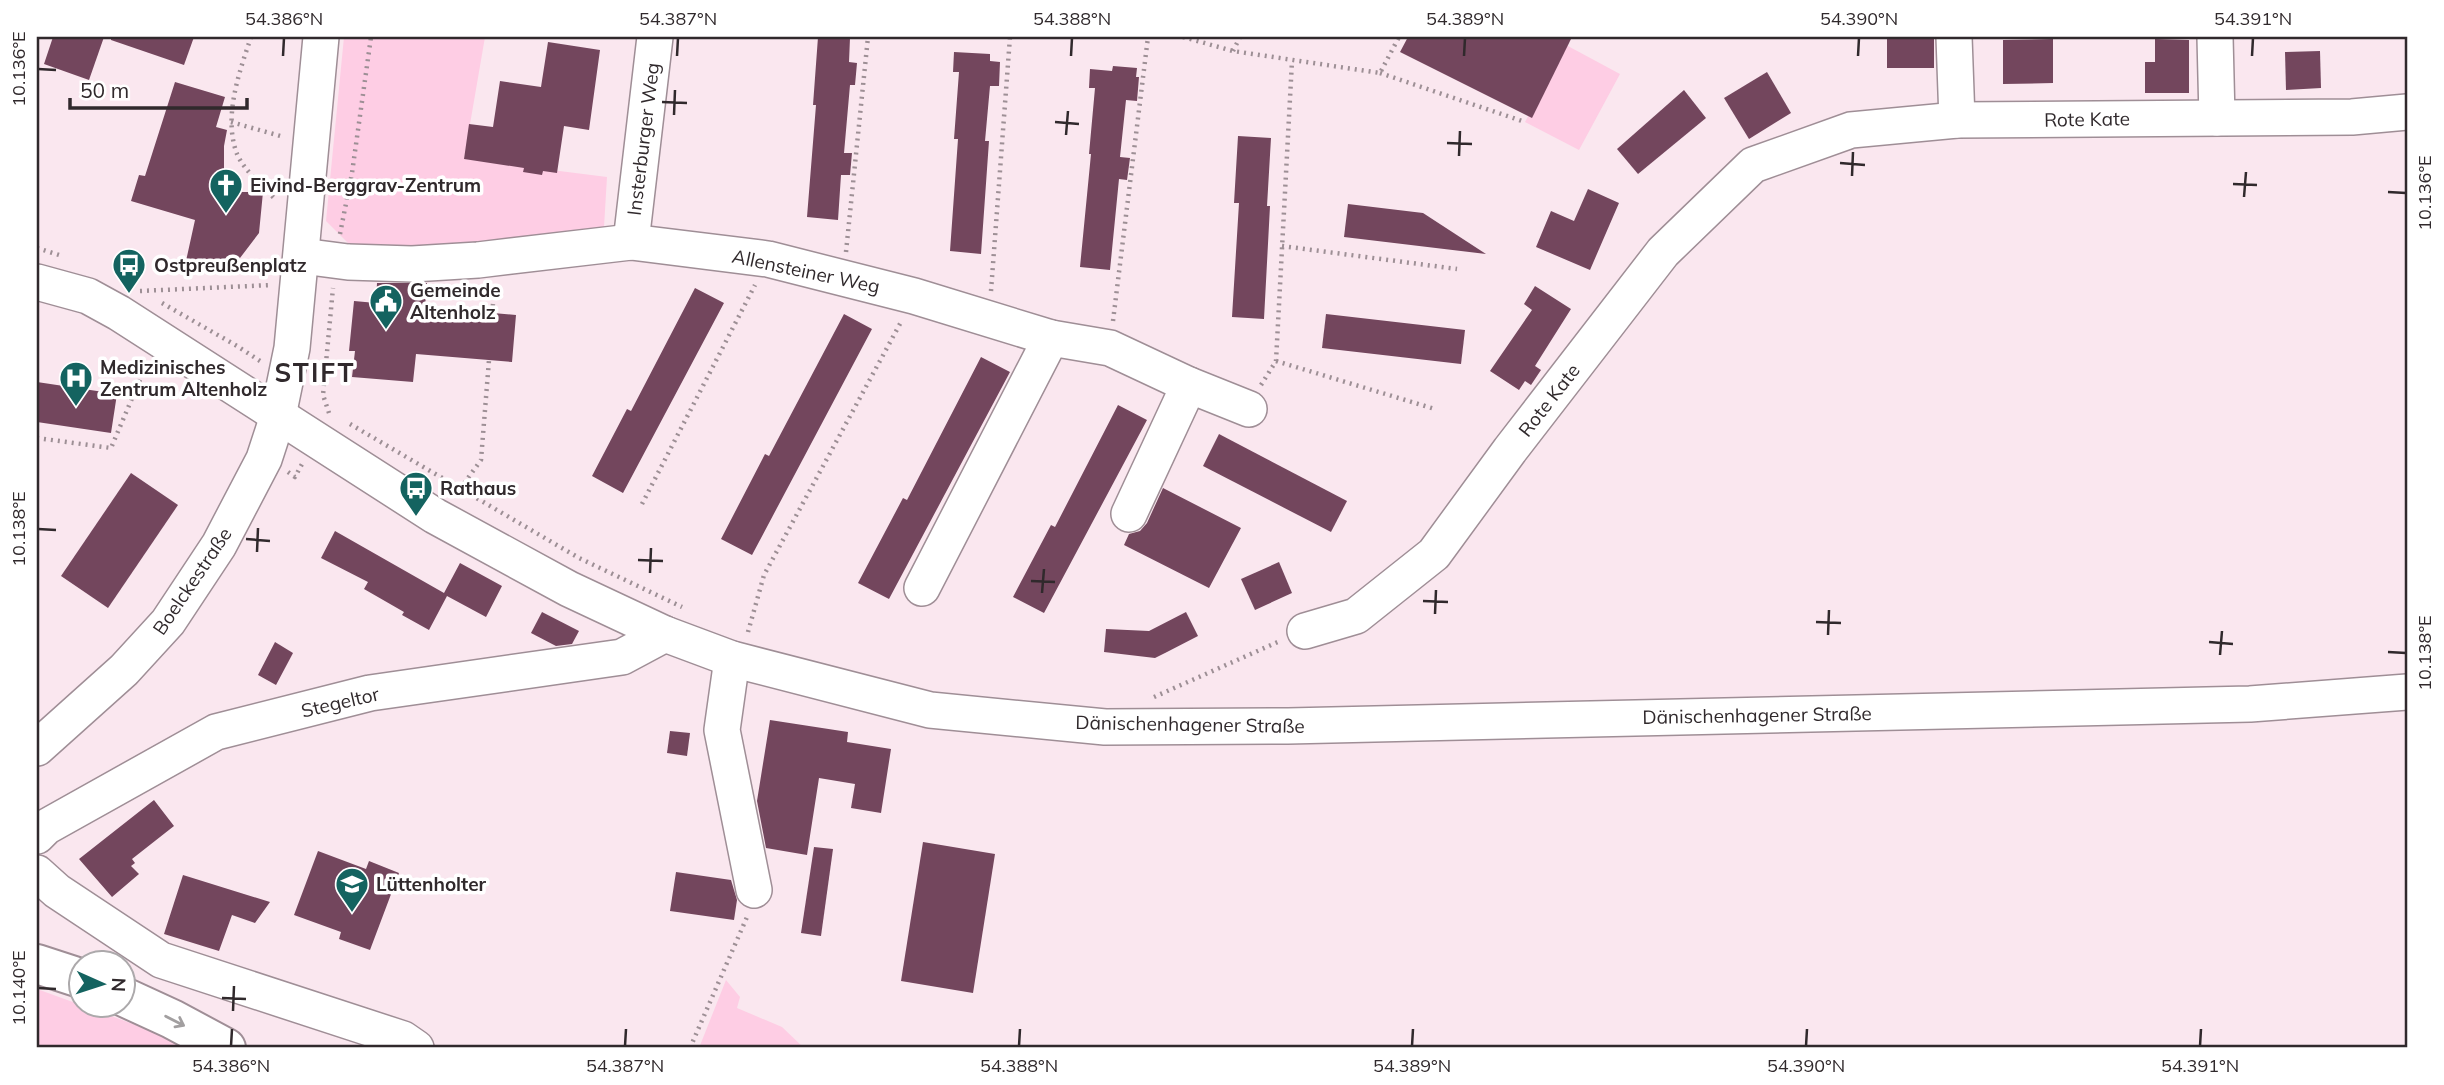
<svg xmlns="http://www.w3.org/2000/svg" width="2444" height="1085" font-family="Mulish,sans-serif">
	<style>
		.green { fill: #fecde4 }
		.building { fill: #73465d }
		.lines { fill: none; stroke-linecap: round; stroke-linejoin: round }
		.minor-casing { stroke: #9f8e96; stroke-width: 38 }
		.highway-casing { stroke: #9f8e96; stroke-width: 42 }
		.path { stroke: #9d8f95; stroke-width: 4.5; stroke-dasharray: 2 5; stroke-linecap: butt }
		.minor { stroke: #fff; stroke-width: 35 }
		.highway { stroke: #fff; stroke-width: 38 }
		.oneway { stroke: #a29fa0 }
		.ticks { fill: none; stroke: #30292c; stroke-width: 2.5 }
		.labels { text-anchor: middle; stroke-width: 7; stroke-linejoin: round; paint-order: stroke }
		.street-label { font-size: 19px; fill: #30292c; stroke: #fff }
		.poi-label { font-size: 19px; font-weight: bold; fill: #30292c; stroke: #fff; text-anchor: start }
		.district-label { font-size: 26px; font-weight: bold; letter-spacing: 2px; fill: #30292c; stroke: #fff }
		.neatline { fill: none; stroke: #30292c; stroke-width: 2.5 }
		.ticks-label { font-size: 18px; text-anchor: middle; fill: #30292c }
	</style>
	<rect width="100%" height="100%" fill="#fae7ef"/>
	<g class="green">
		<polygon points="344,37 485,37 464,159 607,177 604,227 451,246 349,244 326,221"/>
		<polygon points="1566,45 1620,74 1579,150 1525,122"/>
		<polygon points="726,980 740,997 737,1008 782,1027 804,1048 699,1048"/>
		<polygon points="37,989 166,1036 185,1048 37,1048"/>
	</g>
	<g class="building">
		<polygon points="53,37 104,37 89,80 44,64"/>
		<polygon points="111,37 194,37 184,65 111,40"/>
		<polygon points="818,37 850,38 849,62 857,63 855,85 850,85 844,153 852,153 850,175 841,175 838,220 807,217 816,105 813,105"/>
		<polygon points="1408,37 1572,37 1532,118 1400,52"/>
		<rect x="1887" y="37" width="47" height="31"/>
		<polygon points="2053,39 2053,83 2003,84 2003,40"/>
		<polygon points="2155,39 2189,40 2189,93 2145,93 2145,62 2155,62"/>
		<polygon points="548,42 600,50 589,130 564,126 557,173 543,171 542,175 523,172 524,168 464,159 469,124 493,127 500,81 541,87"/>
		<polygon points="2320,51 2321,88 2286,90 2285,52"/>
		<polygon points="954,52 990,54 990,61 1000,62 999,86 990,86 985,141 989,141 981,254 950,251 958,139 954,139 959,72 953,72"/>
		<polygon points="1113,66 1137,68 1136,77 1139,77 1137,101 1126,100 1120,157 1130,158 1127,180 1119,179 1110,270 1080,267 1091,154 1089,154 1095,88 1089,88 1090,69 1112,71"/>
		<polygon points="1767,72 1791,113 1749,139 1724,98"/>
		<polygon points="175,82 225,97 216,127 227,130 224,146 224,192 263,192 259,233 240,258 240,272 186,272 186,261 195,220 131,201 139,175 145,176"/>
		<polygon points="1684,90 1706,118 1638,174 1617,149"/>
		<polygon points="1238,136 1271,138 1267,206 1270,206 1264,319 1232,317 1239,203 1234,203"/>
		<polygon points="1588,189 1619,203 1590,270 1536,247 1551,211 1574,221"/>
		<polygon points="1348,204 1423,213 1486,254 1344,237"/>
		<polygon points="377,283 427,283 425,307 516,315 512,362 416,354 413,382 352,377 355,351 349,351 354,301 376,303"/>
		<polygon points="1535,286 1571,309 1535,366 1541,370 1531,385 1525,381 1519,390 1490,371 1532,310 1524,304"/>
		<polygon points="695,288 724,303 623,493 592,476 627,409 631,411"/>
		<polygon points="844,314 872,329 752,555 721,539 765,454 769,456"/>
		<polygon points="1326,314 1465,330 1461,364 1322,348"/>
		<polygon points="981,357 1010,372 889,599 858,583 903,498 907,500"/>
		<polygon points="37,382 117,394 111,433 37,422"/>
		<polygon points="1118,405 1147,420 1044,613 1013,597 1051,525 1055,527"/>
		<polygon points="1219,434 1347,501 1331,532 1203,466"/>
		<polygon points="131,473 178,505 108,608 61,576"/>
		<polygon points="1163,488 1241,528 1209,588 1124,545 1129,534 1140,531 1147,523"/>
		<polygon points="335,531 444,593 460,563 502,586 486,617 447,596 429,630 402,615 404,612 364,589 368,582 321,558"/>
		<polygon points="1279,562 1292,593 1255,610 1241,579"/>
		<polygon points="542,612 579,631 572,644 556,646 531,633"/>
		<polygon points="1186,612 1198,636 1167,652 1155,658 1104,652 1106,629 1149,631"/>
		<polygon points="275,642 293,653 276,685 258,675"/>
		<polygon points="770,720 848,732 847,742 891,749 881,813 851,808 855,784 819,778 807,855 766,848 757,801"/>
		<polygon points="670,731 690,733 687,756 667,753"/>
		<polygon points="154,800 174,826 132,859 135,863 131,866 139,874 112,897 79,859"/>
		<polygon points="923,842 995,854 973,993 901,981"/>
		<polygon points="814,847 833,849 821,936 801,933"/>
		<polygon points="318,851 366,869 369,861 399,873 370,950 339,939 341,932 294,915"/>
		<polygon points="676,872 731,880 737,900 734,920 670,911"/>
		<polygon points="183,875 270,902 255,923 232,915 219,951 164,934"/>
	</g>
	<g class="lines">
		<defs>
			<g id="minor">
				<polyline points="1954,37 1957,120"/>
				<polyline points="2215,37 2217,118"/>
				<polyline points="631,242 655,37"/>
				<polyline points="302,256 348,262 412,264 478,260 631,242 768,259 914,296 1051,338 1110,348 1189,385 1249,409"/>
				<polyline points="37,282 88,296 119,313 435,516 569,589 665,634 732,659 930,710 1105,727 1288,726 2250,704 2407,692"/>
				<polyline points="1129,514 1189,385"/>
				<polyline points="922,588 1051,338"/>
				<polyline points="1305,631 1356,616 1434,554 1510,450 1663,252 1753,165 1851,130 1957,120 2352,117 2407,112"/>
				<polyline points="732,659 722,730 754,890"/>
				<polyline points="37,748 124,670 168,622 219,545 264,459 278,416 292,348 321,37"/>
				<polyline points="37,836 46,827 216,732 370,693 622,657 665,634"/>
				<polyline points="37,873 57,891 161,960 403,1039 416,1048"/>
			</g>
			<g id="highway">
				<polyline points="37,964 80,978"/>
				<polyline points="122,996 172,1019 226,1048"/>
			</g>
		</defs>
		<use href="#minor" class="minor-casing"/>
		<use href="#highway" class="highway-casing"/>
		<g class="path">
			<path d="M251 37C239 73 223 117 237 154 243 169 265 189 276 200"/>
			<polyline points="1183,37 1233,51 1380,73 1399,37"/>
			<polyline points="1233,51 1240,37"/>
			<polyline points="1380,73 1525,122"/>
			<polyline points="231,122 284,137"/>
			<polyline points="340,234 352,173 371,37"/>
			<polyline points="1282,246 1457,269"/>
			<polyline points="37,248 59,255"/>
			<polyline points="846,252 868,37"/>
			<polyline points="140,291 272,285"/>
			<polyline points="991,291 1010,37"/>
			<polyline points="162,303 237,346 260,361"/>
			<polyline points="492,313 495,286"/>
			<polyline points="1113,321 1148,37"/>
			<polyline points="1276,361 1435,409"/>
			<polyline points="1261,385 1276,361 1292,61"/>
			<polyline points="329,413 323,395 333,288"/>
			<polyline points="350,424 579,558 682,607"/>
			<polyline points="37,438 111,448 147,363"/>
			<polyline points="288,472 295,477 302,464"/>
			<polyline points="460,489 481,460 489,360"/>
			<polyline points="642,504 755,285"/>
			<polyline points="748,632 764,575 901,322"/>
			<polyline points="1154,697 1280,641"/>
			<polyline points="690,1048 747,917"/>
		</g>
		<use href="#minor" class="minor"/>
		<use href="#highway" class="highway"/>
	</g>
	<defs><path id="oneway-shaft" d="M-6 0H5M1.5-3L5.5 0L1.5 3" fill="none" stroke-width="1.6" stroke-linecap="round" stroke-linejoin="round" transform="scale(1.75)"/></defs>
	<use class="oneway" href="#oneway-shaft" transform="translate(175 1021) rotate(27)"/>
	<path class="ticks" d="M283 56 284 38M677 56 678 38M1071 56 1072 38M1464 56 1465 38M1858 56 1859 38M2252 56 2253 38M38 69 56 70M662 102 687 103M674 115 675 90M1055 122 1079 124M1066 135 1068 111M1447 143 1472 144M1459 156 1460 131M1840 163 1865 165M1852 176 1853 152M2233 184 2257 185M2388 192 2406 193M2244 197 2246 172M38 529 56 530M246 539 270 541M257 552 258 528M638 560 663 561M650 573 651 548M1031 581 1055 582M1042 593 1044 569M1423 601 1448 602M1435 614 1436 590M1816 622 1841 623M1828 635 1829 610M2209 642 2233 644M2388 652 2406 653M2220 655 2222 631M38 988 56 989M222 998 246 999M233 1011 234 986M231 1046 232 1029M625 1046 626 1029M1019 1046 1020 1029M1412 1046 1413 1029M1806 1046 1807 1029M2200 1046 2201 1029"/>
	<defs>
		<symbol id="church-pin" viewBox="-11 -11 22 30"><path d="M0 17L-7.5 6A9.5 9.5 0 1 1 7.5 6Z" fill="#146360" stroke="#fff"/><path d="M-1.2-6h2.4v3.5h3.3v2.4h-3.3V6h-2.4V-.1h-3.3v-2.4h3.3Z" fill="#fff"/></symbol>
		<symbol id="bus-pin" viewBox="-11 -11 22 30"><path d="M0 17L-7.5 6A9.5 9.5 0 1 1 7.5 6Z" fill="#146360" stroke="#fff"/><path d="M-5-6H5V4H4V6H2V4H-2V6H-4V4H-5ZM-3.5-4V0h7V-4ZM-3.5 1.2v1.5H-2V1.2ZM2 1.2v1.5H3.5V1.2Z" fill="#fff"/></symbol>
		<symbol id="civic-pin" viewBox="-11 -11 22 30"><path d="M0 17L-7.5 6A9.5 9.5 0 1 1 7.5 6Z" fill="#146360" stroke="#fff"/><path d="M-.6-6.5H3V-4.5H.6V-3L4-1V1h2V6H-6V1h2V-1L-.6-3ZM-1.2 2.5V6h2.4V2.5Z" fill="#fff"/></symbol>
		<symbol id="hospital-pin" viewBox="-11 -11 22 30"><path d="M0 17L-7.5 6A9.5 9.5 0 1 1 7.5 6Z" fill="#146360" stroke="#fff"/><path d="M-5-5h3v3.5h4V-5h3V5h-3V1.5h-4V5h-3Z" fill="#fff"/></symbol>
		<symbol id="school-pin" viewBox="-11 -11 22 30"><path d="M0 17L-7.5 6A9.5 9.5 0 1 1 7.5 6Z" fill="#146360" stroke="#fff"/><path d="M0-5L7-2L0 1L-7-2ZM-4 1L0 2.5L4 1V4Q0 6-4 4Z" fill="#fff"/></symbol>
	</defs>
	<g fill-rule="evenodd">
		<use href="#church-pin" x="207" y="166" width="38" height="52"/>
		<use href="#bus-pin" x="110" y="246" width="38" height="52"/>
		<use href="#civic-pin" x="367" y="282" width="38" height="52"/>
		<use href="#hospital-pin" x="57" y="359" width="38" height="52"/>
		<use href="#bus-pin" x="397" y="469" width="38" height="52"/>
		<use href="#school-pin" x="333" y="865" width="38" height="52"/>
	</g>
	<g class="labels">
		<g class="street-label">
			<text transform="translate(2087 119) rotate(-1)" y="7">Rote Kate</text>
			<text transform="translate(643 139) rotate(-83)" y="7">Insterburger Weg</text>
			<text transform="translate(806 271) rotate(12)" y="7">Allensteiner Weg</text>
			<text transform="translate(1549 400) rotate(-52)" y="7">Rote Kate</text>
			<text transform="translate(192 581) rotate(-56)" y="7">Boelckestraße</text>
			<text transform="translate(340 702) rotate(-13)" y="7">Stegeltor</text>
			<text transform="translate(1757 715) rotate(-1)" y="7">Dänischenhagener Straße</text>
			<text transform="translate(1190 724) rotate(1)" y="7">Dänischenhagener Straße</text>
		</g>
		<g class="poi-label">
			<text x="250" y="192">Eivind-Berggrav-Zentrum</text>
			<text x="154" y="272">Ostpreußenplatz</text>
			<text x="410" y="297">Gemeinde<tspan x="410" dy="22">Altenholz</tspan></text>
			<text x="100" y="374">Medizinisches<tspan x="100" dy="22">Zentrum Altenholz</tspan></text>
			<text x="440" y="495">Rathaus</text>
			<text x="376" y="891">Lüttenholter</text>
		</g>
		<g class="district-label">
			<text x="315" y="382">STIFT</text>
		</g>
	</g>
	<rect width="2444" height="1085" fill="none" stroke="#ffffff" stroke-width="77"/>
	<g transform="translate(102 984) rotate(93)"><circle r="33" fill="#ffffff" stroke="#aca9ab" stroke-width="2"/>
	<path d="M0-5L12 26L0 18L-12 26Z" fill="#146360"/>
	<text y="-10" font-size="19" font-weight="bold" text-anchor="middle" fill="#30292c">N</text>
	</g>
	<path d="M70 98v10h177v-10" fill="none" stroke="#30292c" stroke-width="3.5"/>
	<text x="80" y="98" font-size="21" fill="#30292c" stroke="#ffffff" stroke-width="5" paint-order="stroke">50 m</text>
	<rect x="38" y="38" width="2368" height="1008" class="neatline"/>
	<g class="ticks-label">
		<text x="284" y="25">54.386°N</text>
		<text x="678" y="25">54.387°N</text>
		<text x="1072" y="25">54.388°N</text>
		<text x="1465" y="25">54.389°N</text>
		<text x="1859" y="25">54.390°N</text>
		<text x="2253" y="25">54.391°N</text>
		<text transform="translate(19 69) rotate(-90)" y="6">10.136°E</text>
		<text transform="translate(2425 193) rotate(-90)" y="6">10.136°E</text>
		<text transform="translate(19 529) rotate(-90)" y="6">10.138°E</text>
		<text transform="translate(2425 653) rotate(-90)" y="6">10.138°E</text>
		<text transform="translate(19 988) rotate(-90)" y="6">10.140°E</text>
		<text x="231" y="1072">54.386°N</text>
		<text x="625" y="1072">54.387°N</text>
		<text x="1019" y="1072">54.388°N</text>
		<text x="1412" y="1072">54.389°N</text>
		<text x="1806" y="1072">54.390°N</text>
		<text x="2200" y="1072">54.391°N</text>
	</g>
</svg>
